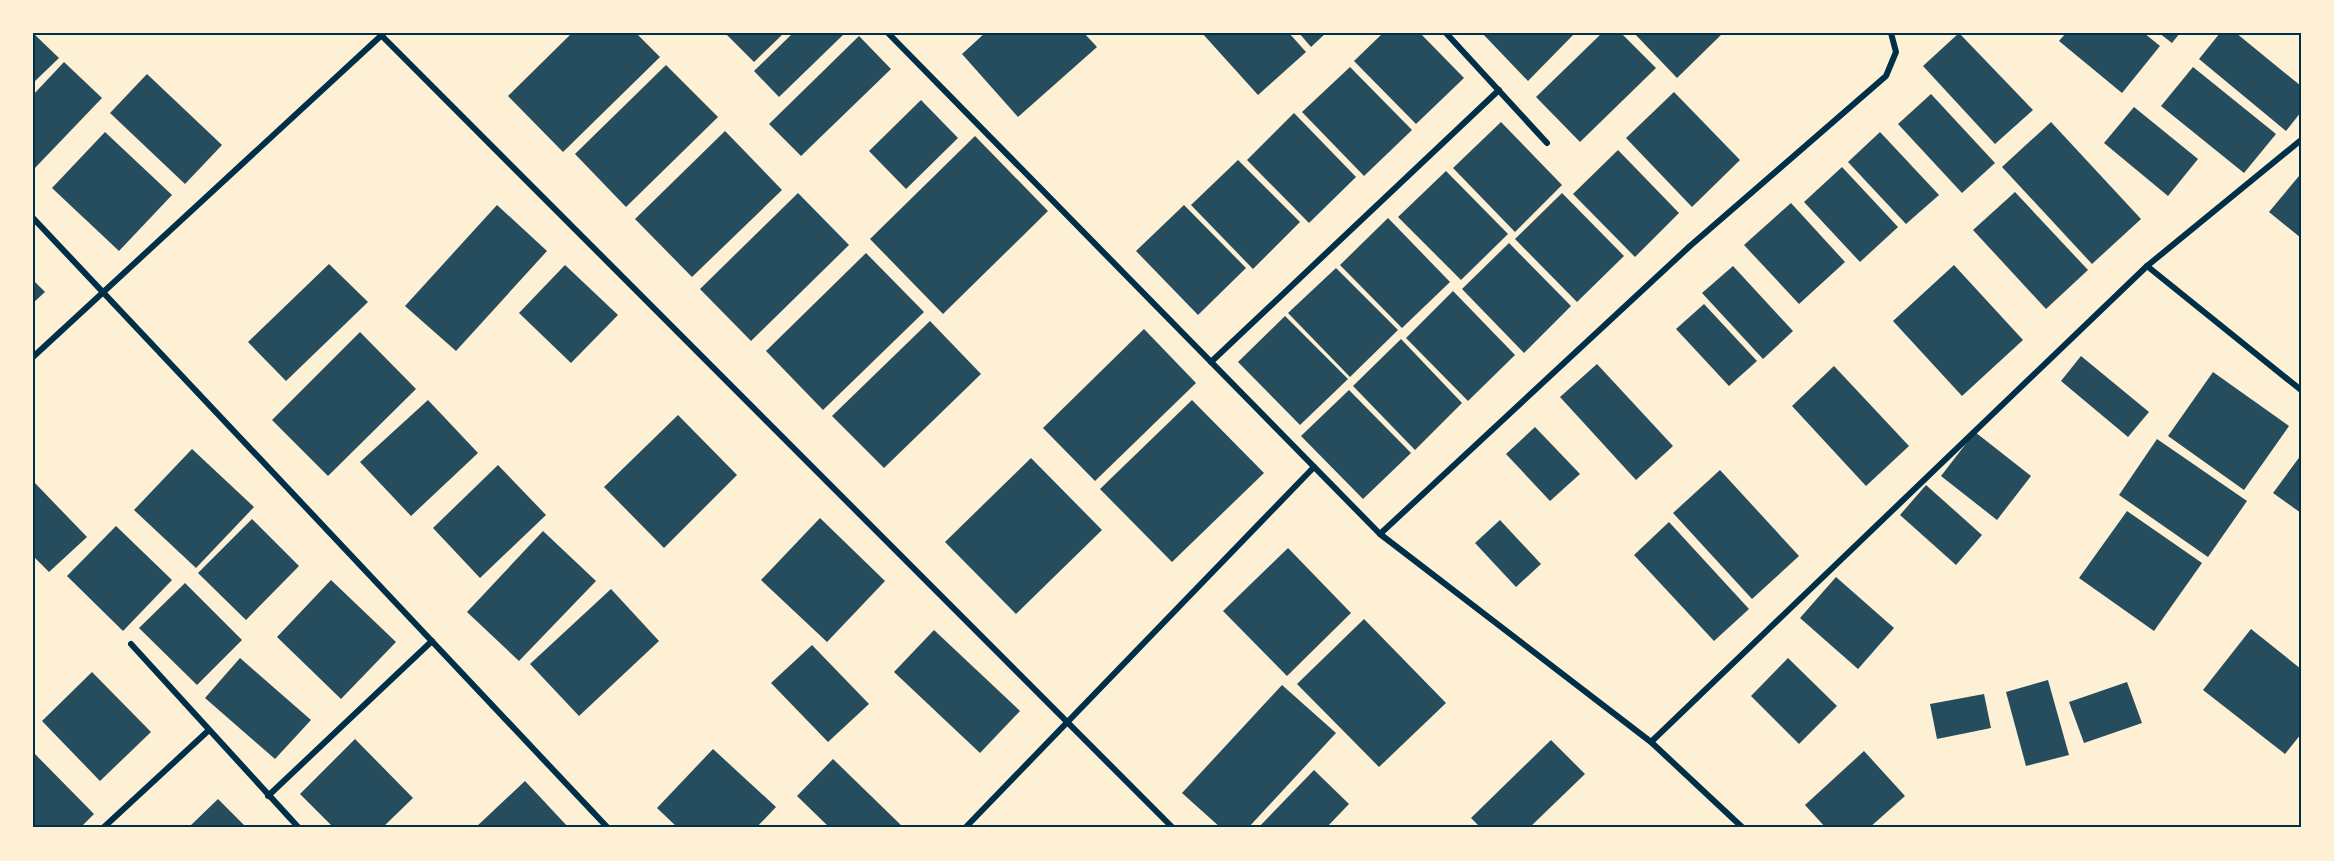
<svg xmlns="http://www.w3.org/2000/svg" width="2334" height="861" font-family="Manrope,sans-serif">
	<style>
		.building { fill: #264d5e }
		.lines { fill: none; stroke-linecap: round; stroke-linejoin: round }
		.minor { stroke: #003049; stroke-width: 6 }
		.neatline { fill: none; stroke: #003049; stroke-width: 2 }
	</style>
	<rect width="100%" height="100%" fill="#fdf0d5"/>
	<g class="building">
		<polygon points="33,33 59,58 33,83"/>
		<polygon points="572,33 636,33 660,57 563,152 508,96"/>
		<polygon points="725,33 784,33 754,62"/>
		<polygon points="793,33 845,33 779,97 754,71"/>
		<polygon points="985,33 1084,33 1097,47 1018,117 962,54"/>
		<polygon points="1202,33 1289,33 1306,52 1258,95"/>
		<polygon points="1299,33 1326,33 1311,47"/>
		<polygon points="1383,33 1420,33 1464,78 1416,124 1354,61"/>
		<polygon points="1482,33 1575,33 1528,81"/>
		<polygon points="1602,33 1621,33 1656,68 1580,142 1536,97"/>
		<polygon points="1634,33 1723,33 1677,78"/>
		<polygon points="1959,33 2033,110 1995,144 1923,66"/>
		<polygon points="2066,33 2144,33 2160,46 2122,93 2059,41"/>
		<polygon points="2159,33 2180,33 2172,43"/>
		<polygon points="2220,33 2236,33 2301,86 2301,112 2286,131 2199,59"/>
		<polygon points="859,36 891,69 801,156 769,124"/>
		<polygon points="64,62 102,98 33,170 33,95"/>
		<polygon points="666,65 718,117 626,207 575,154"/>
		<polygon points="1350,67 1412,130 1364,176 1302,112"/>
		<polygon points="2193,67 2276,134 2244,173 2161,106"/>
		<polygon points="147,74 222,145 185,184 110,113"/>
		<polygon points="1674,92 1740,160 1692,207 1626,138"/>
		<polygon points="1931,94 1995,163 1962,193 1898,124"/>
		<polygon points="921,100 958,138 906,189 869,151"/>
		<polygon points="2134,107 2198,159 2168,196 2104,143"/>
		<polygon points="1294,113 1356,177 1309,223 1247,160"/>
		<polygon points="1501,122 1562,185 1515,232 1453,168"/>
		<polygon points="2051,122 2141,219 2092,264 2002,167"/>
		<polygon points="725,131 782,190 692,277 635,219"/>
		<polygon points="105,132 172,195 119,251 52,188"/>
		<polygon points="1880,132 1939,195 1906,224 1848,162"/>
		<polygon points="975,136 1048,211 943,314 870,239"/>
		<polygon points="1618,150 1679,213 1635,257 1573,194"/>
		<polygon points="1238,160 1300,222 1253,269 1191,205"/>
		<polygon points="1842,167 1898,227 1860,262 1804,202"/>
		<polygon points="1446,171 1508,234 1461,280 1398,217"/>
		<polygon points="2299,176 2301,178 2301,238 2269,212"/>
		<polygon points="2015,192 2088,270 2046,309 1973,230"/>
		<polygon points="798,193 849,245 751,341 700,289"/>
		<polygon points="1562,193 1624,256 1577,302 1515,239"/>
		<polygon points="1791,203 1845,262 1799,304 1744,245"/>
		<polygon points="497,205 547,251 456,351 405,306"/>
		<polygon points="1184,205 1246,268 1198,315 1136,251"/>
		<polygon points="1388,218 1450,282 1402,328 1340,265"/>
		<polygon points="1509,243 1571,306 1524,353 1462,289"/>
		<polygon points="866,253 924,312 823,410 766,351"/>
		<polygon points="329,264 368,302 286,381 248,342"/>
		<polygon points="565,265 618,315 571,363 519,313"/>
		<polygon points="1954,265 2023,340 1962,396 1893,321"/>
		<polygon points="1733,266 1793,331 1763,359 1702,293"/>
		<polygon points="1336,268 1398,330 1350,377 1288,313"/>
		<polygon points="33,280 45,292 33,303"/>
		<polygon points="1453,291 1515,355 1468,401 1406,338"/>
		<polygon points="1704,304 1757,361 1729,386 1676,329"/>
		<polygon points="1285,316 1348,379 1300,425 1238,362"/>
		<polygon points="930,321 981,374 884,468 832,416"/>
		<polygon points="1144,329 1196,383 1095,481 1043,428"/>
		<polygon points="360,332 416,389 328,476 272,420"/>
		<polygon points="1401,339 1462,403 1415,450 1353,386"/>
		<polygon points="2081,356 2149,412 2128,437 2061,381"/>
		<polygon points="1597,364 1673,446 1636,480 1560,397"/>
		<polygon points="1834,366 1909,446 1866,486 1792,406"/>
		<polygon points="2213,372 2289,426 2244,490 2168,436"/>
		<polygon points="1349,390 1411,453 1363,499 1301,436"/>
		<polygon points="428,400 478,453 411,516 360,462"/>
		<polygon points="1192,400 1264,473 1172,562 1100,489"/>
		<polygon points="678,415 737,475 664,548 604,487"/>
		<polygon points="1535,427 1580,474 1550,501 1506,454"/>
		<polygon points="1975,432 2031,476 1997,520 1941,476"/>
		<polygon points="2157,439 2247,501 2208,557 2119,495"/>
		<polygon points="192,449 254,507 196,568 134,510"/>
		<polygon points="2301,455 2301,513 2273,493"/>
		<polygon points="1031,458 1102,530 1016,614 945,542"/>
		<polygon points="498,465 546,515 480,578 433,528"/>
		<polygon points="1720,470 1799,556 1752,599 1673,513"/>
		<polygon points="33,481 87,537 49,572 33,556"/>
		<polygon points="1926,485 1982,535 1956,565 1900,515"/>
		<polygon points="2127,511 2202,563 2154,631 2079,578"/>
		<polygon points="820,518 885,581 827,642 761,580"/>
		<polygon points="252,519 299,566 246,620 198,573"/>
		<polygon points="1500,520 1541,564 1516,587 1475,543"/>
		<polygon points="1669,522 1749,609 1714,641 1634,555"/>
		<polygon points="116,526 172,580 123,631 67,576"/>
		<polygon points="543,531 596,581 519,661 467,612"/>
		<polygon points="1288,548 1351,613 1287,676 1223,611"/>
		<polygon points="1836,577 1894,628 1858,669 1800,618"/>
		<polygon points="331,580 396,642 341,699 277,637"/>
		<polygon points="185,583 242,640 197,685 139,628"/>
		<polygon points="611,589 659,641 579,716 530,664"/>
		<polygon points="1364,619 1446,703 1379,767 1297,684"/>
		<polygon points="2251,629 2301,669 2301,734 2285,754 2203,690"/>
		<polygon points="934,630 1020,711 980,753 894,672"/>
		<polygon points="812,645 869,704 828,742 771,683"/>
		<polygon points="240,658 311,720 275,759 205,698"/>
		<polygon points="1788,658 1837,706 1799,744 1751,696"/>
		<polygon points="92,672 151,732 100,781 42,721"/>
		<polygon points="2048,680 2069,755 2026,766 2006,692"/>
		<polygon points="2127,682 2142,723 2084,743 2069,702"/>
		<polygon points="1282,685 1336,733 1248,828 1221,828 1182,793"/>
		<polygon points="1984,694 1991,728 1937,739 1930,704"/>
		<polygon points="355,739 413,798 382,828 334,828 300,794"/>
		<polygon points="1551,740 1585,774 1529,828 1481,828 1471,818"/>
		<polygon points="713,749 776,807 756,828 678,828 657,808"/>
		<polygon points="1864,751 1905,796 1869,828 1826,828 1805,805"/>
		<polygon points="33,752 94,814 80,828 33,828"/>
		<polygon points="833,759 904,828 830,828 797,796"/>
		<polygon points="1314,770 1349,804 1326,828 1258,828"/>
		<polygon points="525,781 569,828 475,828"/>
		<polygon points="218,799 247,828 188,828"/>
	</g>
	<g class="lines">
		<g class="minor">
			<polyline points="379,33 1173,828"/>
			<polyline points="888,33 1380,534 1651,742 1743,828"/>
			<polyline points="1446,33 1547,143"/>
			<polyline points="33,218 608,828"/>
			<polyline points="2147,266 2301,390"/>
			<polyline points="33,357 384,33"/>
			<polyline points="1211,362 1499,90"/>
			<polyline points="1380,534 1690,246 1886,76 1896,52 1891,33"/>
			<polyline points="131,644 299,828"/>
			<polyline points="1651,742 2147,266 2301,140"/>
			<polyline points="268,796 432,641"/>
			<polyline points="103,828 209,730"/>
			<polyline points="965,828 1314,467"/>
		</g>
	</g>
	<rect width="2334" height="861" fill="none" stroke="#fdf0d5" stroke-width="69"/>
	<rect x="34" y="34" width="2266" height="792" class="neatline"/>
</svg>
